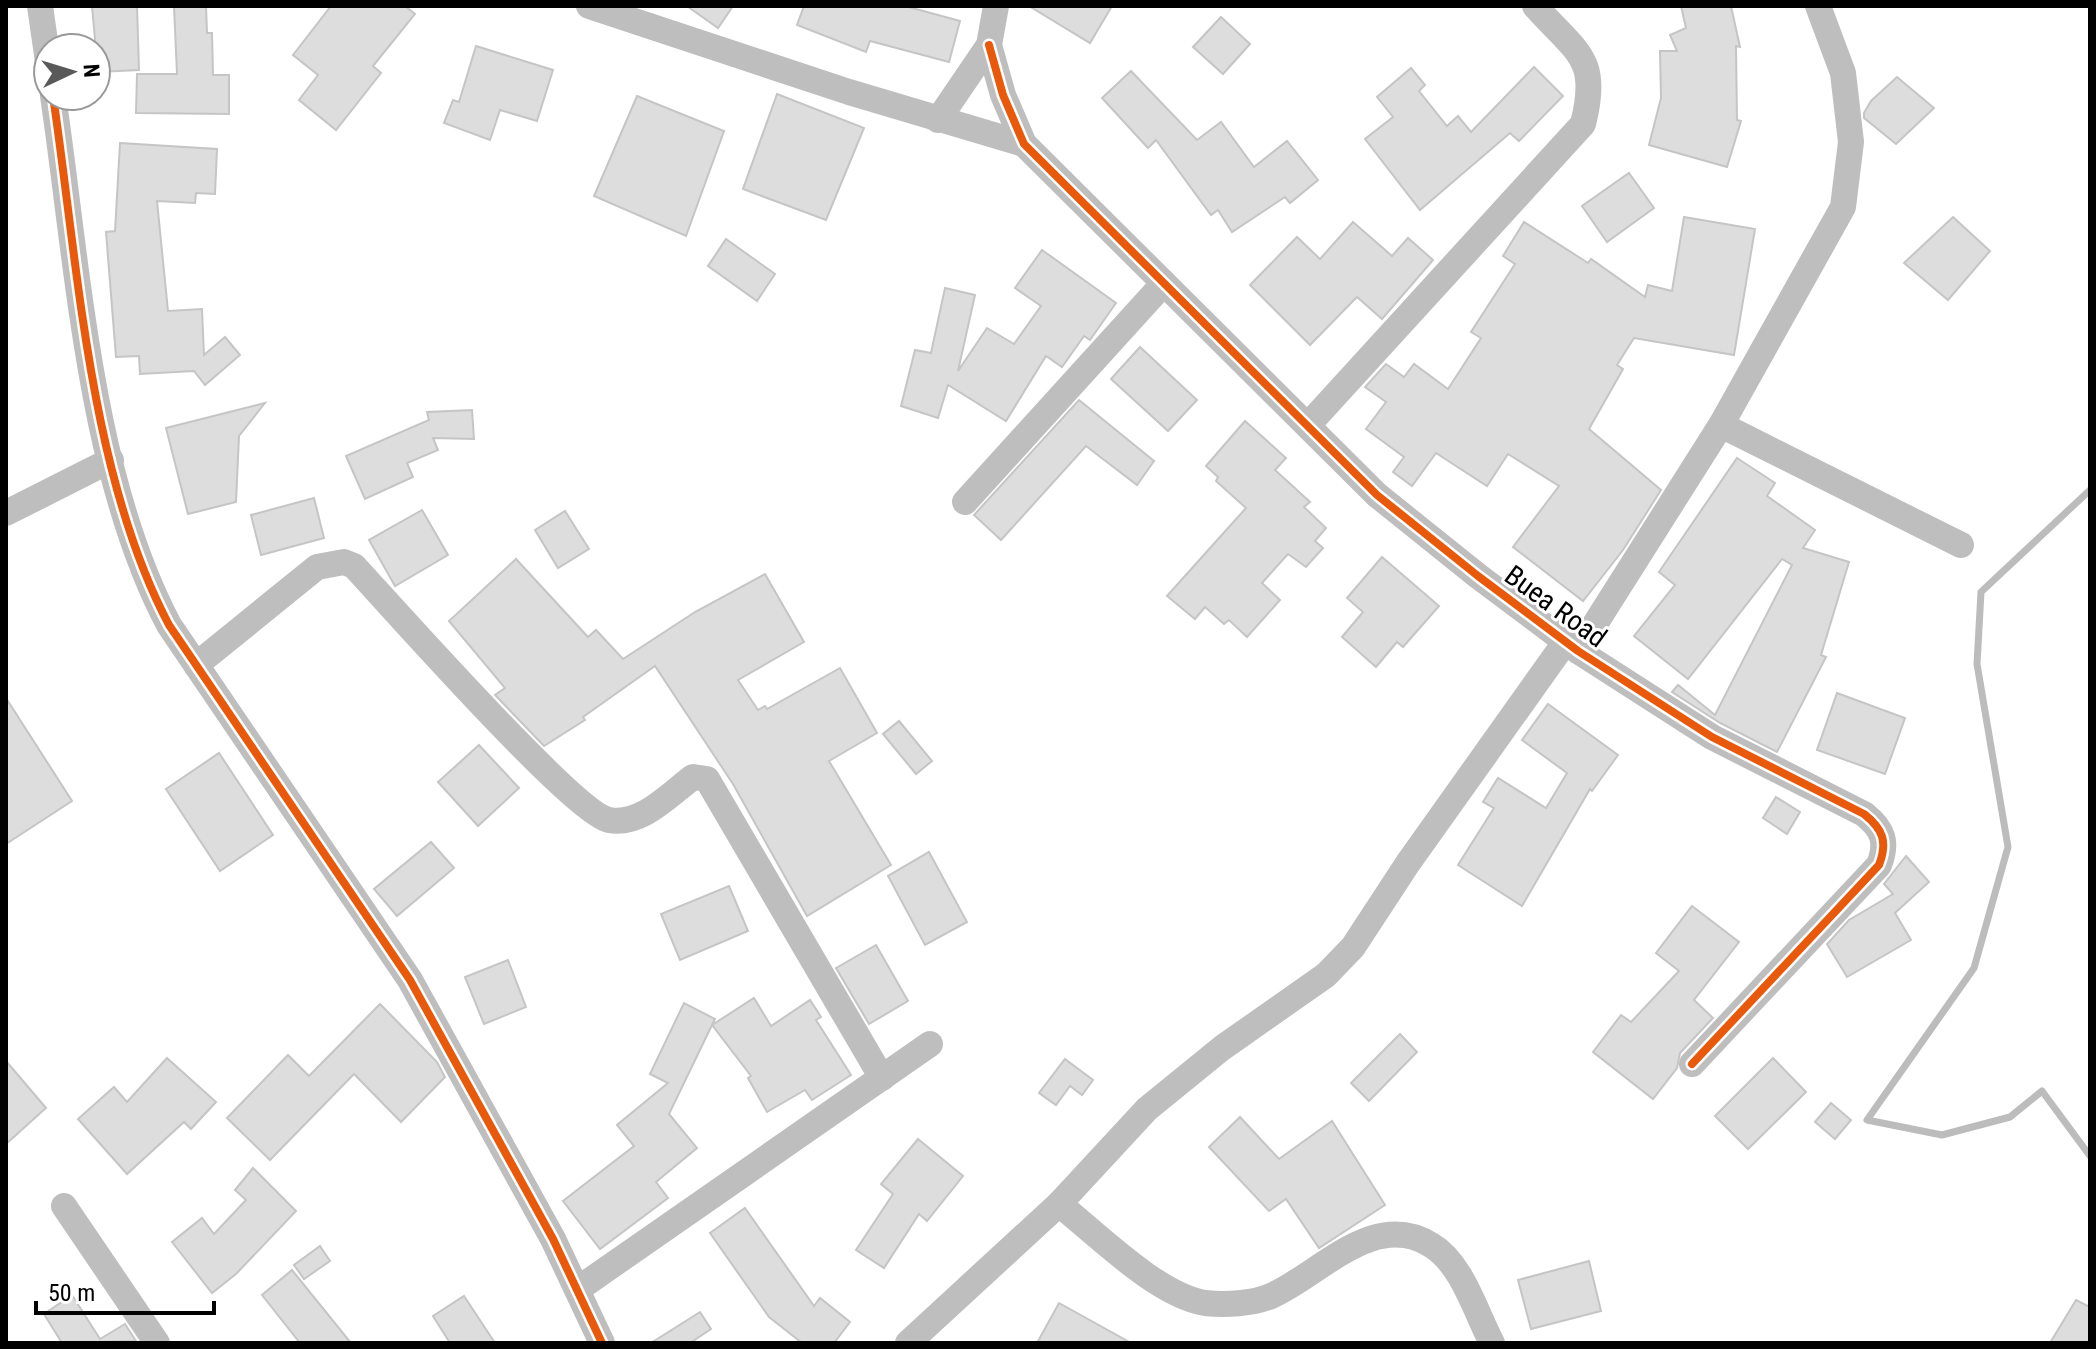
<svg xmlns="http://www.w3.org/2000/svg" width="2096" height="1349" font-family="'Roboto Condensed',sans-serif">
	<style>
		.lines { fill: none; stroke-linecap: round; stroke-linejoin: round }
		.stream { stroke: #bcbcbc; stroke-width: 7 }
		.building { fill: #ddd; stroke: #c5c5c5; stroke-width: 2 }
		.street { stroke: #bebebe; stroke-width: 26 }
		.cycleway-casing { stroke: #fff; stroke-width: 13 }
		.cycleway { stroke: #e8590c; stroke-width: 8 }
		.labels { text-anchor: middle; stroke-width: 6; stroke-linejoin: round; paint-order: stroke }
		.street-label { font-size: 28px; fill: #000; stroke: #fff }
	</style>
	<rect width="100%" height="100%" fill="#fff"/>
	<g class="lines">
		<polyline class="stream" points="2090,490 1981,592 1977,664 2008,847 1974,968 1867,1120 1942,1135 2010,1117 2042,1091 2090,1156"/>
	</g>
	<g class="building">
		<polygon points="92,6 137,6 139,70 98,72"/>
		<polygon points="174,6 206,6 207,33 212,33 213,75 229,75 229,114 136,113 137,74 177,74"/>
		<polygon points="331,6 405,6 415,14 373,66 381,73 336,130 299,100 318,75 293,55"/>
		<polygon points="687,6 733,6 718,28"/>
		<polygon points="804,6 905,6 960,21 949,62 870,41 866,52 797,25"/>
		<polygon points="1029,6 1112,6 1090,43"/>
		<polygon points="1681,6 1731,6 1740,47 1736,46 1737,120 1741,121 1727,167 1649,145 1661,98 1660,51 1677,51 1670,35 1686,28"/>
		<polygon points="1221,17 1250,44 1223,74 1193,47"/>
		<polygon points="476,46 553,70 537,121 500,110 490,140 444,123 453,100 459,102"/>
		<polygon points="1534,67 1563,96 1519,141 1510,133 1420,210 1365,139 1393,117 1377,97 1411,68 1425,85 1419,91 1447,126 1458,116 1471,132"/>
		<polygon points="1131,71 1197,140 1221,122 1254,167 1287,141 1318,180 1290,203 1285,197 1232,232 1218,210 1211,215 1156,140 1148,148 1102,98"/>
		<polygon points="1897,77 1934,108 1896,144 1864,118 1864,113 1871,101"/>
		<polygon points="777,94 864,128 826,220 743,189"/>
		<polygon points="637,96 724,131 686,236 594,196"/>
		<polygon points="120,143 217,149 215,194 196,193 195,203 157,201 168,311 202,309 204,355 225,337 240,355 205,385 194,371 140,374 139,356 116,357 106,232 115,231"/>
		<polygon points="1629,173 1654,208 1607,242 1582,206"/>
		<polygon points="1684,217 1755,229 1734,355 1634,338 1617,365 1623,369 1589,429 1661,490 1623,550 1583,601 1513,547 1559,486 1508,454 1487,486 1436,453 1412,486 1393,472 1404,457 1366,429 1386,402 1365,387 1386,364 1404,377 1414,364 1448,389 1481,338 1471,332 1515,264 1503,256 1524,222 1588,263 1591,259 1645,297 1648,285 1672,291"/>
		<polygon points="1953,217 1990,251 1948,300 1904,263"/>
		<polygon points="1353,222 1392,256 1408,238 1433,260 1382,319 1357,297 1310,345 1250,285 1297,237 1320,259"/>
		<polygon points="726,239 775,274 757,301 708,266"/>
		<polygon points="1042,250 1116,303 1090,340 1084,336 1062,367 1046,356 1006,421 948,385 938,418 901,406 915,350 931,353 945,288 975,295 958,371 987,328 1014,344 1041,306 1015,288"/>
		<polygon points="1140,347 1197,400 1168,431 1111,379"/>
		<polygon points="1079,400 1154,461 1137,485 1086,446 1001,540 974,515"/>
		<polygon points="265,403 239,436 236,502 188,514 166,428"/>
		<polygon points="472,410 474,439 433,438 438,450 407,463 413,477 365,499 346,456 429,420 427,412"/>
		<polygon points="1245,421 1286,458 1275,470 1310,502 1304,507 1326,528 1315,541 1323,548 1306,567 1288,554 1262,583 1280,600 1247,637 1229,620 1224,624 1205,607 1195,619 1167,596 1246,508 1216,481 1218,477 1206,466"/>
		<polygon points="1737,458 1775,483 1767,496 1815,530 1803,548 1849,562 1821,655 1826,657 1777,752 1720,723 1672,692 1678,685 1715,715 1792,565 1782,559 1688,679 1634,636 1675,585 1659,572"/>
		<polygon points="314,498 324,538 261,555 251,515"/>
		<polygon points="422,510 448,555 395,586 369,540"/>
		<polygon points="565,511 589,549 558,568 535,530"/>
		<polygon points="1382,557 1439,606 1403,647 1397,642 1376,667 1342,637 1363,612 1347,598"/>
		<polygon points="516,559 588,637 596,630 623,659 695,612 765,574 804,642 738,680 758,710 765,706 767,709 840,668 877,733 829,761 891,865 807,916 733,784 655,666 583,717 585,720 544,746 495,695 505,688 449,621"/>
		<polygon points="1837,693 1905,718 1885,774 1817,750"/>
		<polygon points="6,698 72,801 6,844"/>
		<polygon points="1548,704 1618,755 1592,791 1590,789 1522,906 1458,865 1494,808 1483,802 1498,778 1546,808 1567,773 1522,740"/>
		<polygon points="899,721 932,761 916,774 883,734"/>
		<polygon points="479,745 519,788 478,826 438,782"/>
		<polygon points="219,753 273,835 220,871 166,789"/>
		<polygon points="1776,797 1800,812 1787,834 1763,818"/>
		<polygon points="431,842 454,868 397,916 374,889"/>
		<polygon points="929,852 967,922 925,945 888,876"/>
		<polygon points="1906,856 1929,882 1895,913 1911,940 1847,977 1827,944 1849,920 1893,894 1884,884"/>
		<polygon points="729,886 748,931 680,960 661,914"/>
		<polygon points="1692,906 1739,942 1694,1000 1713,1018 1680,1053 1677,1068 1653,1099 1593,1052 1621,1015 1631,1022 1679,971 1656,953"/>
		<polygon points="876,945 908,1001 869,1024 836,968"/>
		<polygon points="508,960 526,1007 484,1024 465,977"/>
		<polygon points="754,998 771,1026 810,1000 821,1017 816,1020 851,1075 812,1100 805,1090 767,1112 748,1078 751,1076 712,1025 669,1114 697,1148 656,1182 668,1198 600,1249 563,1201 634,1146 617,1125 668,1083 650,1074 684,1003 715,1019 712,1025"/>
		<polygon points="380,1004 437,1062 445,1077 401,1122 354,1074 270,1160 227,1118 288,1055 309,1076"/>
		<polygon points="1400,1034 1417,1052 1369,1101 1351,1083"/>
		<polygon points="167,1058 216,1102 191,1129 184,1122 127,1174 78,1119 114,1087 127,1102"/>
		<polygon points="1773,1058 1806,1092 1748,1149 1715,1116"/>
		<polygon points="1065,1059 1093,1080 1082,1095 1070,1086 1056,1105 1039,1093"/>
		<polygon points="6,1061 46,1108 6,1144"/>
		<polygon points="1831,1103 1851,1120 1835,1139 1815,1122"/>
		<polygon points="1240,1117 1279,1159 1332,1121 1385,1205 1319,1248 1286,1199 1269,1211 1209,1147"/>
		<polygon points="918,1139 963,1176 927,1221 919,1214 884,1268 856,1250 893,1194 881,1184"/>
		<polygon points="253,1168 296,1211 236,1274 212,1293 172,1242 202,1218 214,1234 246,1200 235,1190"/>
		<polygon points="745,1208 814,1306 820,1298 850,1322 834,1343 802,1343 769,1317 710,1233"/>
		<polygon points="320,1246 330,1261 304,1279 294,1265"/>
		<polygon points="1589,1261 1601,1311 1531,1329 1518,1280"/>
		<polygon points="292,1270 351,1343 300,1343 262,1295"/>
		<polygon points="72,1295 100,1339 125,1324 136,1341 62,1343 44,1314"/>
		<polygon points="464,1296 495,1343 450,1343 433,1316"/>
		<polygon points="2076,1300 2090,1307 2090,1343 2050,1343"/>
		<polygon points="1059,1303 1131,1343 1037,1343"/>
		<polygon points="700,1312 711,1329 690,1343 651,1343"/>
	</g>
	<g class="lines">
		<g class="street">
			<polyline points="40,6 48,62"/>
			<polyline points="589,6 849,92 1024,144"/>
			<path d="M989 45 1003 95 1024 144 1377 495 1478 576 1578 651 1712 737 1864 814C1883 829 1888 842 1879 865L1692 1064"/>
			<path d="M53 96C78 264 89 474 169 625L410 980 553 1239 602 1343"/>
			<polyline points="938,120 989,45 996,6"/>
			<path d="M1309 424 1583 124C1600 58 1577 53 1535 6"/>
			<polyline points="1721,425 1961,545"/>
			<polyline points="965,502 1164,283"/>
			<polyline points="6,513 111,460"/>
			<polyline points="1578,651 1721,425 1843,207 1851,142 1843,73 1818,6"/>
			<path d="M196 665 317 567 344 562 354 566C391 606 574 813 609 820 641 826 669 795 693 777L707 779 882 1078"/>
			<path d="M1059 1204C1098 1235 1157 1295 1205 1303 1225 1305 1253 1304 1271 1296 1319 1275 1374 1209 1431 1245 1462 1263 1476 1313 1492 1343"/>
			<polyline points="64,1206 157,1343"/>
			<polyline points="578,1289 930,1044"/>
			<polyline points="908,1343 1059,1204 1147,1109 1222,1048 1326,975 1353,947 1408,863 1566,641"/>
		</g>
		<defs>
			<g id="cycleway">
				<path d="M989 45 1003 95 1024 144 1377 495 1478 576 1578 651 1712 737 1864 814C1883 829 1888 842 1879 865L1692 1064"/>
				<path d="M53 96C78 264 89 474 169 625L410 980 553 1239 602 1343"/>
			</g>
		</defs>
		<use href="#cycleway" class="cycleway-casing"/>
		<use href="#cycleway" class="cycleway"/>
	</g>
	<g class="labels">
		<g class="street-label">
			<text transform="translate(1556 606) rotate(36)" y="10">Buea Road</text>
		</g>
	</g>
	<rect width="2096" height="1349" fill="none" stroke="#000000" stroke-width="16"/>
	<g transform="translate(72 72) rotate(86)"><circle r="38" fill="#ffffff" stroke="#999999" stroke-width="2"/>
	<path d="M0-6L14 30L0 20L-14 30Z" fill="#595959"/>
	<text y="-12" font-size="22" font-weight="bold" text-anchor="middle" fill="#000000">N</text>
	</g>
	<path d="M36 1301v12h178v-12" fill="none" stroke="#000000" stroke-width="4"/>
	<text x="48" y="1301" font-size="24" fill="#000000" stroke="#ffffff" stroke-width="6" paint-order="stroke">50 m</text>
</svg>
